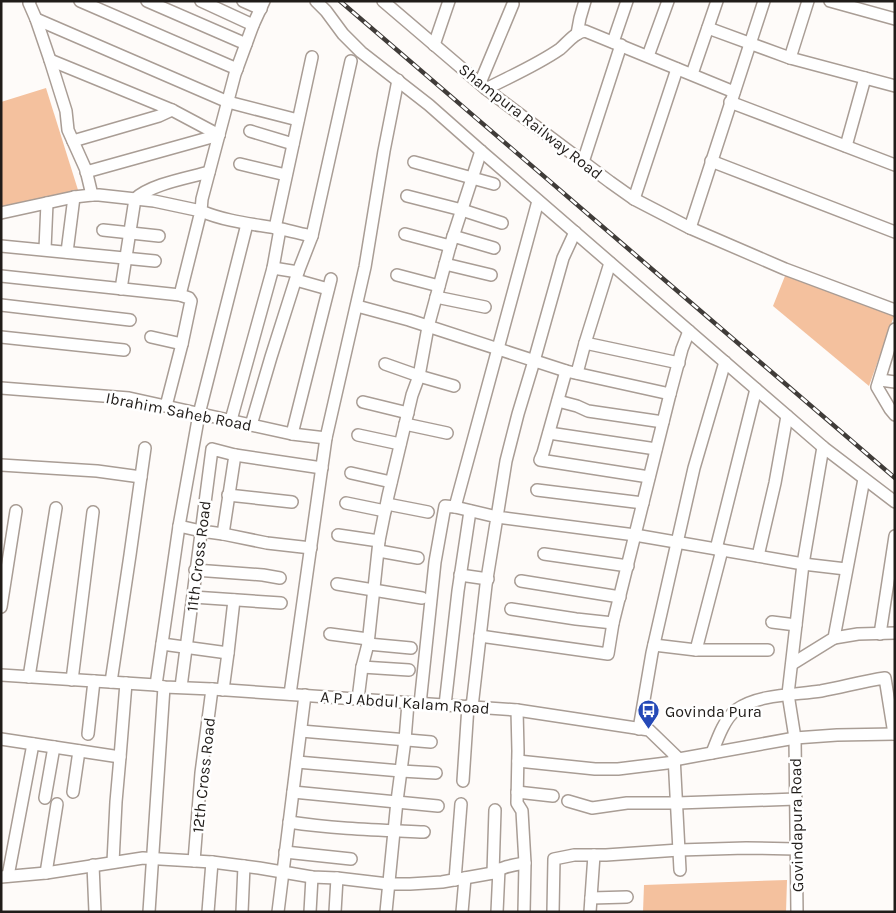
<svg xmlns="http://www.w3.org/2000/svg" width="896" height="913" font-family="Karla,sans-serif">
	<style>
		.green { fill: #f4c19e }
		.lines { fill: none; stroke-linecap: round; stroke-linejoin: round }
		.minor-casing { stroke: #a99d95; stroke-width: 14 }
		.minor { stroke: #fff; stroke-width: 11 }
		.rail-casing { stroke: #403c39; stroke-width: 4.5 }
		.rail { stroke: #fff; stroke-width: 2.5; stroke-dasharray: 8; stroke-linecap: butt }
		.labels { text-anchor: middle; stroke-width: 5; stroke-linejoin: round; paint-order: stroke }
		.street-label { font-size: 16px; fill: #201c19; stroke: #fff }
		.poi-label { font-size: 16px; fill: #201c19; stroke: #fff; text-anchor: start }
	</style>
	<rect width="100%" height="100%" fill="#fefbf9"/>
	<g class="green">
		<polygon points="46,88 78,190 1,208 1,102"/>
		<polygon points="787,271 894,316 869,386 773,306"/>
		<polygon points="787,880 786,912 643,912 644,885"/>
	</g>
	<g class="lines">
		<defs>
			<g id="minor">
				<polyline points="30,1 29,3 36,19 50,60 66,111 68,130 86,170 92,195 99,195 154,201 201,211 180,295"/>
				<polyline points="80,1 237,69"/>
				<polyline points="147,1 246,44"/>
				<polyline points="201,1 253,25"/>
				<polyline points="243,1 261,9"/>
				<path d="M264 1 253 25 235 74 202 199 201 211C227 222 254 224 281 229 291 231 302 234 312 236L351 61"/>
				<polyline points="316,1 326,11 343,34 361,52 429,105 481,151 823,447 895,502"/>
				<polyline points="383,1 486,89 610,182 634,199 690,228 785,269 895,310"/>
				<polyline points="830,1 895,19"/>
				<polyline points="36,19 228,102 298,120"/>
				<polyline points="708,28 790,58 895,86"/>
				<polyline points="577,34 580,18 585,1"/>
				<polyline points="613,42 627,1"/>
				<polyline points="434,45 449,1"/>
				<polyline points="648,56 668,1"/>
				<polyline points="790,58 808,1"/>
				<polyline points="50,60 172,110 219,135"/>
				<polyline points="692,74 717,1"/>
				<polyline points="480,83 513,4"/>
				<path d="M486 89C511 76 537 65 560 49 567 43 575 32 585 31L734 92"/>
				<polyline points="730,102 895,165"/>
				<polyline points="250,131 293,144"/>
				<polyline points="73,141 159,116 172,110"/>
				<polyline points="846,146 865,78"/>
				<polyline points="711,161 895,232"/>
				<polyline points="414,162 494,184"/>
				<polyline points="583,162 621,45"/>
				<polyline points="240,164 286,175"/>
				<polyline points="86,172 219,135"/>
				<polyline points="407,196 462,210 502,223"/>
				<polyline points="634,199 677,69"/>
				<polyline points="1,213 74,197 92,195"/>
				<polyline points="275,228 312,57"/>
				<polyline points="690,228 764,1"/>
				<polyline points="103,230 159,236"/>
				<polyline points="575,232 563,258 534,361 518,414 506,461 497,517 635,535 803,564 846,569"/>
				<polyline points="405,234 450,246"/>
				<polyline points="453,236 494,248"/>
				<polyline points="1,246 155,261"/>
				<polyline points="45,249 47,203"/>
				<polyline points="67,252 74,197"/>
				<polyline points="445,264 491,275"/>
				<polyline points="298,272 312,236"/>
				<polyline points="397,275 439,286"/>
				<polyline points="1,276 180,295 189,298 191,301 182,344 166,406"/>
				<polyline points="296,280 328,289"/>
				<path d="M121 289 135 199C151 184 188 178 209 172"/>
				<polyline points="436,297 485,307"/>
				<polyline points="1,305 130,320"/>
				<polyline points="357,306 409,320 566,371 670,394 682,349 689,331"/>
				<polyline points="895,329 877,387 890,409 895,415"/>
				<polyline points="1,337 124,350"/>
				<polyline points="151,337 182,344"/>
				<polyline points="585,343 679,363"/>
				<polyline points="385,364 419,376 454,386"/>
				<polyline points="566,371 543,453 540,460 649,477"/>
				<polyline points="577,373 585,343 610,263"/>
				<polyline points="880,380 895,382"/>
				<polyline points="1,388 129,398 292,434 326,438"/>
				<polyline points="558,401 577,406 588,411 663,422"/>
				<polyline points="363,402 408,413"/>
				<polyline points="231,420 273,268 280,229"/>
				<polyline points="405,424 447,433"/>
				<polyline points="251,425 271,357 298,272 273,268"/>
				<polyline points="549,433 656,449"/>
				<polyline points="292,434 331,279"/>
				<polyline points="358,435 400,444"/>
				<polyline points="1,465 97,471 141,477"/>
				<polyline points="351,473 391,482"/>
				<polyline points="537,490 643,503"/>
				<polyline points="228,495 292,502"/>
				<polyline points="346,503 385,511"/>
				<polyline points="387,504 428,512"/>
				<polyline points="455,507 538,201"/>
				<polyline points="179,526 201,531 223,534 267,543 311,548"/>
				<polyline points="223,534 235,455"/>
				<polyline points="338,535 379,541"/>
				<polyline points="716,549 756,389"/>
				<polyline points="379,551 418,558"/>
				<polyline points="544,554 628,566"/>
				<polyline points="758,556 775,483 787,416"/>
				<polyline points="195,570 263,575 280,578"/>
				<polyline points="460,575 488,579"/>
				<polyline points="521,581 620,597"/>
				<polyline points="337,584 422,598"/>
				<polyline points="193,597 281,603"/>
				<polyline points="1,607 16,511"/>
				<polyline points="511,609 576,619 613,623 670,394"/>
				<polyline points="772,622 796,625"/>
				<polyline points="330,634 368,639"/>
				<polyline points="880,634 895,536"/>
				<polyline points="480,636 608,654 613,623"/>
				<polyline points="834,638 858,634 895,633"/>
				<polyline points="162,644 228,653"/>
				<polyline points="368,644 411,648"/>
				<polyline points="654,645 696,650 768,650"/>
				<polyline points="696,650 722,550"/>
				<polyline points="792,664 834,638 864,479"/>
				<polyline points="362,667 409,670"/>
				<polyline points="1,675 156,685 164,687 212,689 517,710 649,730 679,759 795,738 837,735 895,734"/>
				<polyline points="29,677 56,508"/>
				<polyline points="72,680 93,512"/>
				<polyline points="111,682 130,555 145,448"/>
				<polyline points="156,685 179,526 199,414 247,224"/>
				<polyline points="181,687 212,449 235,455 322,468"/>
				<polyline points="223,690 228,653 234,600"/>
				<polyline points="290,694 326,438 365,267 384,151 398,80"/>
				<polyline points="358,699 362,667 368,644 379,541 388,496 412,395 419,376 428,327 450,246 481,151"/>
				<polyline points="420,704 435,562 445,506 455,507 497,517 486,585 472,707"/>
				<polyline points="445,705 458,591 470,511"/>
				<polyline points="517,710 518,751 517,803 522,811 525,863 524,912"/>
				<polyline points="639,729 652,653 694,468 725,362"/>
				<polyline points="301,731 431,742"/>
				<polyline points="88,734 94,681"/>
				<polyline points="1,739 120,757 116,802 113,862"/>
				<path d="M712 753C717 740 724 719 736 710 758 694 795 695 821 691 843 687 864 681 885 678L894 734"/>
				<polyline points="674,756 680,870"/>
				<polyline points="120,757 126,683"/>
				<polyline points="518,761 595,769 618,769 675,762"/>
				<polyline points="297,762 401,771 436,773"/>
				<polyline points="463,781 468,706"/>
				<polyline points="73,792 79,751"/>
				<polyline points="293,792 438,806"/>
				<polyline points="517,792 553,796"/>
				<polyline points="45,798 54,747"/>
				<polyline points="568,801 592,808 627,803 677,803 796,799"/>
				<path d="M289 822C334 829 379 830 424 832"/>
				<polyline points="285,852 351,859"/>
				<polyline points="194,861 201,773 212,689"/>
				<polyline points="93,865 95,912"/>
				<polyline points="46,873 57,804"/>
				<polyline points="493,873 495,810"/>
				<polyline points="8,876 33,744"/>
				<path d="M1 877 46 873 143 858 212 862 259 868 312 877 337 878 388 884H410L442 882 493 873C503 866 514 865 525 863"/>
				<polyline points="455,880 461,804"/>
				<polyline points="591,898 627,897"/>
				<polyline points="149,912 164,687"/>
				<polyline points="208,912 212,862"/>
				<polyline points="242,912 244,866"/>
				<polyline points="278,912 305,695"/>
				<polyline points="310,912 312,877"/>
				<polyline points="335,912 337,878"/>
				<polyline points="386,912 397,801 405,740 408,703"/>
				<polyline points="462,912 465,878"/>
				<polyline points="497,912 499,869"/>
				<polyline points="553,912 554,859 574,855 606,855 679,850 746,848 796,849"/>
				<polyline points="590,912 594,855"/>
				<polyline points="797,912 795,738 788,694 803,564 823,447"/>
			</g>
		</defs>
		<use href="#minor" class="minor-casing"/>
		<use href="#minor" class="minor"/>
		<defs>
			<polyline id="rail" points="340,1 895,478"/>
		</defs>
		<use href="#rail" class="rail-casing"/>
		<use href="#rail" class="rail"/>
	</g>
	<defs>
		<symbol id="bus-pin" viewBox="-11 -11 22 30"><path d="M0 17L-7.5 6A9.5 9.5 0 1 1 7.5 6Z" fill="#2549b7" stroke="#fff"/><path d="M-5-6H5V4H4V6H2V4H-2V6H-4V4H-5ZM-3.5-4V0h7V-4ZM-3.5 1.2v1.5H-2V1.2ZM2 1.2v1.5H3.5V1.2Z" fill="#fff"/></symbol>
	</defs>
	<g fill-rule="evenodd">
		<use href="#bus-pin" x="636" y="698" width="25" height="34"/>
	</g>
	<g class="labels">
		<g class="street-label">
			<text transform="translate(531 121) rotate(38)" y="6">Shampura Railway Road</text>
			<text transform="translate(179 411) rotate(11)" y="6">Ibrahim Saheb Road</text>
			<text transform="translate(198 556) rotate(-83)" y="6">11th Cross Road</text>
			<text transform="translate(405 702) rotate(4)" y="6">A P J Abdul Kalam Road</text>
			<text transform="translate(203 775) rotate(-84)" y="6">12th Cross Road</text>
			<text transform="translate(796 825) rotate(-91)" y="6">Govindapura Road</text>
		</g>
		<g class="poi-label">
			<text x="665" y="717">Govinda Pura</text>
		</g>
	</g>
	<rect width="896" height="913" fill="none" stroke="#201c19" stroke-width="5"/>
</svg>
